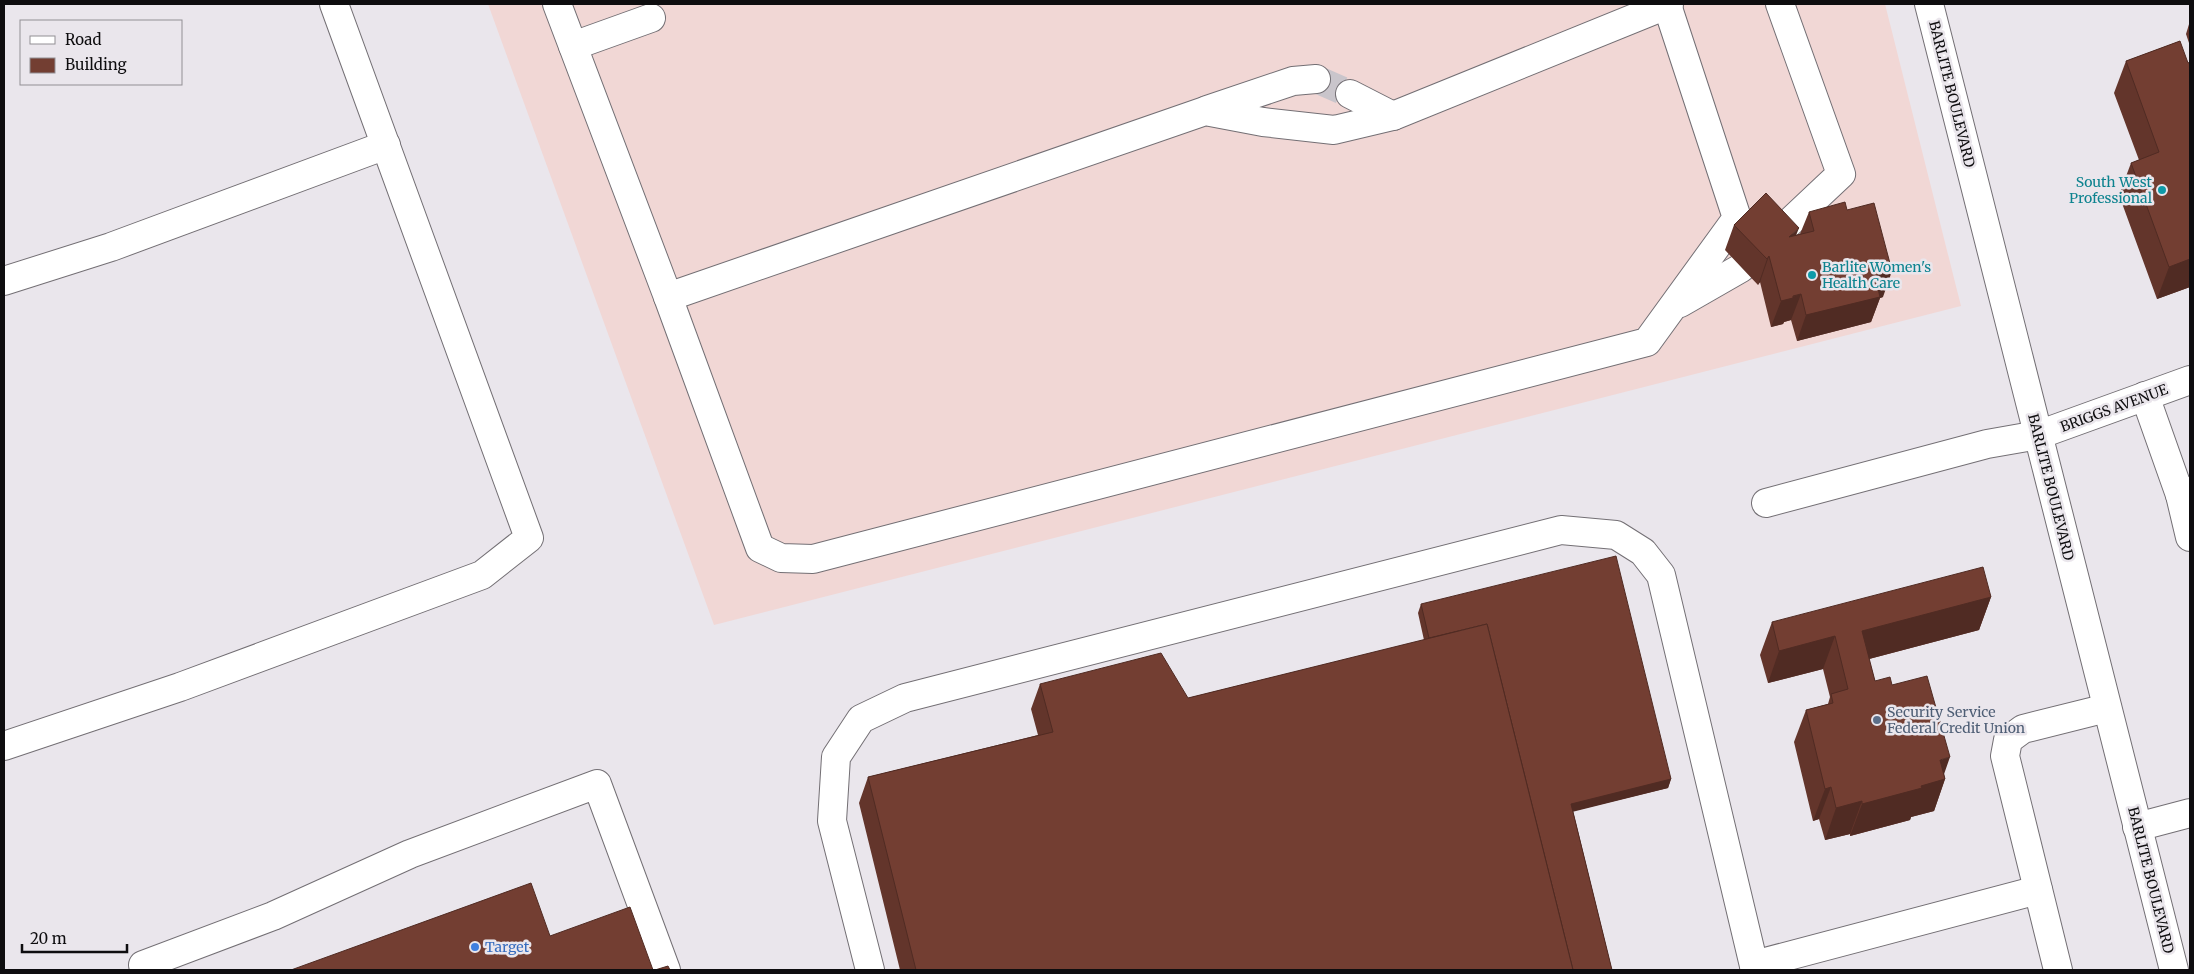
<svg xmlns="http://www.w3.org/2000/svg" width="2194" height="974" font-family="Merriweather,serif">
	<style>
		.medical { fill: #f1d7d5 }
		.lines { fill: none; stroke-linecap: round; stroke-linejoin: round }
		.minor-tunnel { stroke: #c9c5cb; stroke-width: 28; stroke-dasharray: 28 14; stroke-linecap: butt }
		.minor-casing { stroke: #736f74; stroke-width: 30 }
		.minor { stroke: #fff; stroke-width: 28 }
		.wall { fill: #63352b }
		.shaded-wall { fill: #502b23 }
		.building { fill: #733e32; stroke: #502b23 }
		.culture-dot { fill: #0f9aa8; stroke: #eae6ec; stroke-width: 2 }
		.service-dot { fill: #5c6f8a; stroke: #eae6ec; stroke-width: 2 }
		.shop-dot { fill: #3f7fe0; stroke: #eae6ec; stroke-width: 2 }
		.labels { text-anchor: middle; stroke-width: 5; stroke-linejoin: round; paint-order: stroke }
		.street-label { font-size: 14px; fill: #0e0d0f; stroke: #eae6ec }
		.culture-label { font-size: 14px; fill: #0d838f; stroke: #eae6ec; text-anchor: end }
		.service-label { font-size: 14px; fill: #4e5e75; stroke: #eae6ec; text-anchor: start }
		.shop-label { font-size: 14px; fill: #366cbe; stroke: #eae6ec; text-anchor: start }
	</style>
	<rect width="100%" height="100%" fill="#eae6ec"/>
	<polygon class="medical" points="488,4 1885,4 1961,306 714,625"/>
	<g class="lines">
		<polyline class="minor-tunnel" points="1316,79 1350,94"/>
		<defs>
			<g id="minor">
				<polyline points="557,4 668,297 1205,111 1263,122 1334,130 1393,116 1669,4"/>
				<polyline points="1929,4 2174,970"/>
				<polyline points="573,46 651,18"/>
				<polyline points="1350,94 1393,116"/>
				<polyline points="1207,110 1293,81 1316,79"/>
				<polyline points="1774,237 1841,174 1780,4"/>
				<polyline points="4,281 111,247 386,145"/>
				<polyline points="668,297 760,548 781,558 813,559 1647,342 1737,218 1667,5"/>
				<polyline points="1680,303 1741,268"/>
				<polyline points="2145,396 2180,495"/>
				<polyline points="2190,491 2180,495 2190,537"/>
				<polyline points="1766,503 1987,444 2038,435 2190,380"/>
				<polyline points="4,746 180,687 482,575 529,538 334,4"/>
				<polyline points="2137,827 2190,813"/>
				<polyline points="143,965 273,916 410,854 597,784 666,970"/>
				<polyline points="1754,965 2038,890"/>
				<polyline points="870,970 832,821 836,757 861,719 905,698 1561,530 1616,535 1643,552 1661,575 1755,970"/>
				<polyline points="2058,970 2005,756 2008,740 2023,729 2107,708"/>
			</g>
		</defs>
		<use href="#minor" class="minor-casing"/>
		<use href="#minor" class="minor"/>
	</g>
	<g class="wall">
		<polygon points="2190,21 2190,46 2186,34"/>
		<polygon points="2180,41 2190,287 2157,299 2119,195 2131,163 2139,160 2114,93 2126,61"/>
		<polygon points="1847,210 1883,297 1880,298 1871,322 1797,341 1791,320 1784,322 1783,324 1771,327 1760,282 1758,285 1725,250 1734,225 1796,235 1800,234 1809,212"/>
		<polygon points="1991,597 1979,630 1869,659 1875,681 1892,685 1944,774 1945,779 1934,811 1911,817 1910,820 1850,836 1850,834 1825,840 1819,819 1813,821 1794,742 1806,710 1828,704 1830,697 1823,669 1768,683 1760,655 1772,622"/>
		<polygon points="1421,604 1671,779 1668,788 1573,811 1612,970 900,970 859,803 868,777 1038,735 1031,709 1040,684 1188,698 1424,640 1418,613"/>
	</g>
	<g class="shaded-wall">
		<polygon points="1799,228 1789,253 1789,237"/>
		<polygon points="1769,256 1760,282 1758,285 1767,259"/>
		<polygon points="2190,259 2190,287 2157,299 2169,267"/>
		<polygon points="1892,271 1883,297 1880,298 1871,322 1797,341 1806,315 1875,276"/>
		<polygon points="1801,294 1791,320 1784,322 1783,324 1771,327 1781,301"/>
		<polygon points="1991,597 1979,630 1850,664 1862,631"/>
		<polygon points="1835,636 1823,669 1768,683 1779,651"/>
		<polygon points="1950,757 1942,780 1945,779 1934,811 1911,817 1910,820 1850,836 1862,804 1921,786 1940,760"/>
		<polygon points="1671,779 1668,788 1568,813 1571,804"/>
		<polygon points="1831,787 1819,819 1813,821 1825,789"/>
		<polygon points="1862,801 1850,834 1825,840 1836,808"/>
	</g>
	<g class="building">
		<polygon points="2180,41 2188,63 2190,62 2190,259 2169,267 2131,163 2159,152 2126,61"/>
		<polygon points="1766,193 1799,228 1789,237 1814,231 1809,212 1845,202 1847,210 1874,203 1892,271 1875,276 1880,297 1806,315 1801,294 1793,296 1793,298 1781,301 1769,256 1767,259 1734,225"/>
		<polygon points="1616,556 1671,779 1571,804 1612,970 1573,970 1487,624 1429,638 1421,604"/>
		<polygon points="1983,567 1991,597 1862,631 1875,681 1890,677 1892,685 1927,676 1950,757 1940,760 1945,779 1921,786 1922,788 1862,804 1862,801 1836,808 1831,787 1825,789 1806,710 1833,703 1831,694 1848,689 1835,636 1779,651 1772,622"/>
		<polygon points="1487,624 1573,970 916,970 868,777 1053,732 1040,684 1161,653 1188,698"/>
		<polygon points="531,883 550,936 630,907 653,970 291,970"/>
		<polygon points="668,966 670,970 655,970"/>
	</g>
	<g class="culture-dot">
		<circle cx="2162" cy="190" r="5"/>
		<circle cx="1812" cy="275" r="5"/>
	</g>
	<circle class="service-dot" cx="1877" cy="720" r="5"/>
	<circle class="shop-dot" cx="475" cy="947" r="5"/>
	<g class="labels">
		<g class="street-label">
			<text transform="translate(1952 94) rotate(76)" y="5">BARLITE BOULEVARD</text>
			<text transform="translate(2114 408) rotate(-20)" y="5">BRIGGS AVENUE</text>
			<text transform="translate(2051 487) rotate(76)" y="5">BARLITE BOULEVARD</text>
			<text transform="translate(2151 880) rotate(76)" y="5">BARLITE BOULEVARD</text>
		</g>
		<g class="culture-label">
			<text x="2152" y="187">South West<tspan x="2152" dy="16">Professional</tspan></text>
			<text x="1822" y="272" text-anchor="start">Barlite Women's<tspan x="1822" dy="16">Health Care</tspan></text>
		</g>
		<g class="service-label">
			<text x="1887" y="717">Security Service<tspan x="1887" dy="16">Federal Credit Union</tspan></text>
		</g>
		<g class="shop-label">
			<text x="485" y="952">Target</text>
		</g>
	</g>
	<rect width="2194" height="974" fill="none" stroke="#0e0d0f" stroke-width="10"/>
	<rect x="20" y="20" width="162" height="65" fill="#eae6ec" stroke="#928f94"/>
	<rect x="30" y="36" width="25" height="8" fill="#ffffff" stroke="#928f94"/>
	<text x="65" y="45" font-size="15" fill="#0e0d0f">Road</text>
	<rect x="30" y="58" width="25" height="15" fill="#733e32" stroke="#928f94"/>
	<text x="65" y="70" font-size="15" fill="#0e0d0f">Building</text>
	<path d="M22 944v8h105v-8" fill="none" stroke="#0e0d0f" stroke-width="2.5"/>
	<text x="30" y="944" font-size="15" fill="#0e0d0f" stroke="#eae6ec" stroke-width="4" paint-order="stroke">20 m</text>
</svg>
